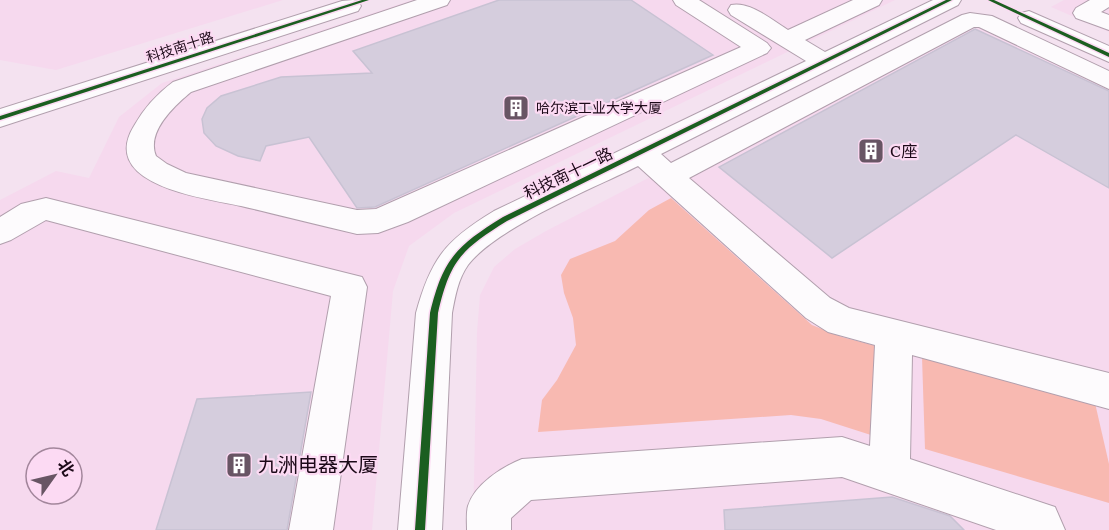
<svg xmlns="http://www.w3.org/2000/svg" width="1109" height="530" font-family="Literata,'Noto Sans SC',serif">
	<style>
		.built { fill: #f6d9ee; fill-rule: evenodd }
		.green { fill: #f8b9b1 }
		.building { fill: #d5cddd; stroke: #c8c2d3; stroke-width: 1.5 }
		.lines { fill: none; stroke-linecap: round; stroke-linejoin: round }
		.minor-casing { stroke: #b19fad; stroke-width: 2 }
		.minor { fill: #fdfbfd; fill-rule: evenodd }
		.cycleway-casing { stroke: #fcdaf3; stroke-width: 3 }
		.cycleway { fill: #1b5e20; fill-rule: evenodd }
		.labels { text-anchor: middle; stroke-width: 4.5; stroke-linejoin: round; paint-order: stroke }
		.far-street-label { font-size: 14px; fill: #1c0918; stroke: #fcdaf3 }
		.far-poi-label { font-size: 14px; fill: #1c0918; stroke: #fcdaf3; text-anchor: start }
		.poi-label { font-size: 16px; fill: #1c0918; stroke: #fcdaf3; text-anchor: start }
		.street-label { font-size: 16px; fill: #1c0918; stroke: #fcdaf3 }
		.near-poi-label { font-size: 20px; fill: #1c0918; stroke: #fcdaf3; text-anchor: start }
	</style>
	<rect width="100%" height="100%" fill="#f4e2f0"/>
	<g class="built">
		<polygon points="0,0 283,0 56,70 0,60"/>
		<path d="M412 0H895L454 213 409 246 393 291 372 530H0V200L56 171 89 178 119 117 162 83ZM36 458H72V494H36Z"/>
		<polygon points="1064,0 1109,0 1109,32 1051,7"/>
		<polygon points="965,14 1109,74 1109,530 473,530 477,332 480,295 494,267 515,249 546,231"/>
	</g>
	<g class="green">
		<polygon points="671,198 812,325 842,337 876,346 874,436 821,419 791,415 538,432 542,400 557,380 576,345 573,318 564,293 561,275 570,259 615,241 649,210"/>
		<polygon points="922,357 1095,403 1109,464 1109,503 925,449"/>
	</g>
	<g class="building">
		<polygon points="499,0 631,0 713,55 375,207 357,208 309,137 266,146 260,161 238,156 216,146 204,133 202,119 207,108 221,96 281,77 372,73 353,51"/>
		<polygon points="975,29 1109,91 1109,188 1016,135 832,258 719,167"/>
		<polygon points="311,392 287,530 156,530 197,399"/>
		<polygon points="892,497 950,516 964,530 725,530 724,510"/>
	</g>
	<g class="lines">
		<defs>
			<g id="minor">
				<polygon points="353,0 358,1 361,6 358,11 0,127 0,109 342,1"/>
				<path d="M417 0H450L447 5 191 92C174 106 146 132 156 156L167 164 186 173 357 210 376 209 741 47 676 5 673 0H699L767 43 771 48 767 53 408 222 378 233 357 234C318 225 279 215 241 206 204 198 98 185 134 126 144 108 157 94 173 82Z"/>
				<path d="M853 0H882L879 5 805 40 825 52 933 0H961L958 5 661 154 671 163 962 15 970 13 992 16 1109 71V89L979 27H974L689 178 830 298 849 308 1109 373V409L912 355 910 459 1055 507 1065 530H996L842 477 531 500 511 518V530H467C467 522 466 513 468 506 475 484 502 467 522 459L842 437 870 446 875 345 828 332 806 318 638 166C592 189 497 227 468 265 458 279 455 297 452 313L442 530H398L416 313C431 258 446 240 494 211L806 61 731 15 728 10 731 5C750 1 772 20 788 30Z"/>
				<polygon points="1090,0 1109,0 1109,7 1101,12 1109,15 1109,30 1076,18 1073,13 1076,8"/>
				<polygon points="1029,11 1109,46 1109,62 1021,23 1018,18 1021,13"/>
				<polygon points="46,198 362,277 367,287 333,530 289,530 331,296 46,220 11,240 0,244 0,217 21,204"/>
			</g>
		</defs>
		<use href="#minor" class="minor-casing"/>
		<use href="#minor" class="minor"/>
		<defs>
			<g id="cycleway">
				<polygon points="362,0 369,0 0,120 0,116"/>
				<path d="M946 0H952L507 221C462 249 450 260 438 313L425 530H415L430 313C443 259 456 246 503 217Z"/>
				<polygon points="988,0 994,0 1109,53 1109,57"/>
			</g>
		</defs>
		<use href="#cycleway" class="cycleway-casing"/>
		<use href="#cycleway" class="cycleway"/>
	</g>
	<defs>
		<symbol id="building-square" viewBox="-11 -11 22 22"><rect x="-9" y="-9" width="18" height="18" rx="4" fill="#685564" stroke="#fcdaf3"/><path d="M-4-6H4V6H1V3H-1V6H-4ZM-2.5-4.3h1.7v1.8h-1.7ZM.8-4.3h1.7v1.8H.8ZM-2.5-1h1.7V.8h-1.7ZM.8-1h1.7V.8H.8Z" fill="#fff"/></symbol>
	</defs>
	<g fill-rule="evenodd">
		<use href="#building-square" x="501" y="93" width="30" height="30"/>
		<use href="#building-square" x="856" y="136" width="30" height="30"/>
		<use href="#building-square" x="224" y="450" width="30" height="30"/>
	</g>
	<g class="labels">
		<g class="far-street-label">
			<text transform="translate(180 47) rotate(-18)" y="5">科技南十路</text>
		</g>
		<g class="far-poi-label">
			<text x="536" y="113">哈尔滨工业大学大厦</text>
		</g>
		<g class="poi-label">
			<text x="890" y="157">C座</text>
		</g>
		<g class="street-label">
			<text transform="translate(568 173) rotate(-26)" y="6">科技南十一路</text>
		</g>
		<g class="near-poi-label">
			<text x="258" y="472">九洲电器大厦</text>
		</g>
	</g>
	<g transform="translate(54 476) rotate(56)"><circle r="28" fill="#fcdaf3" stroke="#a2869b" stroke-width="1.5"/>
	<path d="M0-4.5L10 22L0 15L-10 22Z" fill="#685564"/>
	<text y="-9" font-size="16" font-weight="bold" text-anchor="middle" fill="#1c0918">北</text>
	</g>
</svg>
